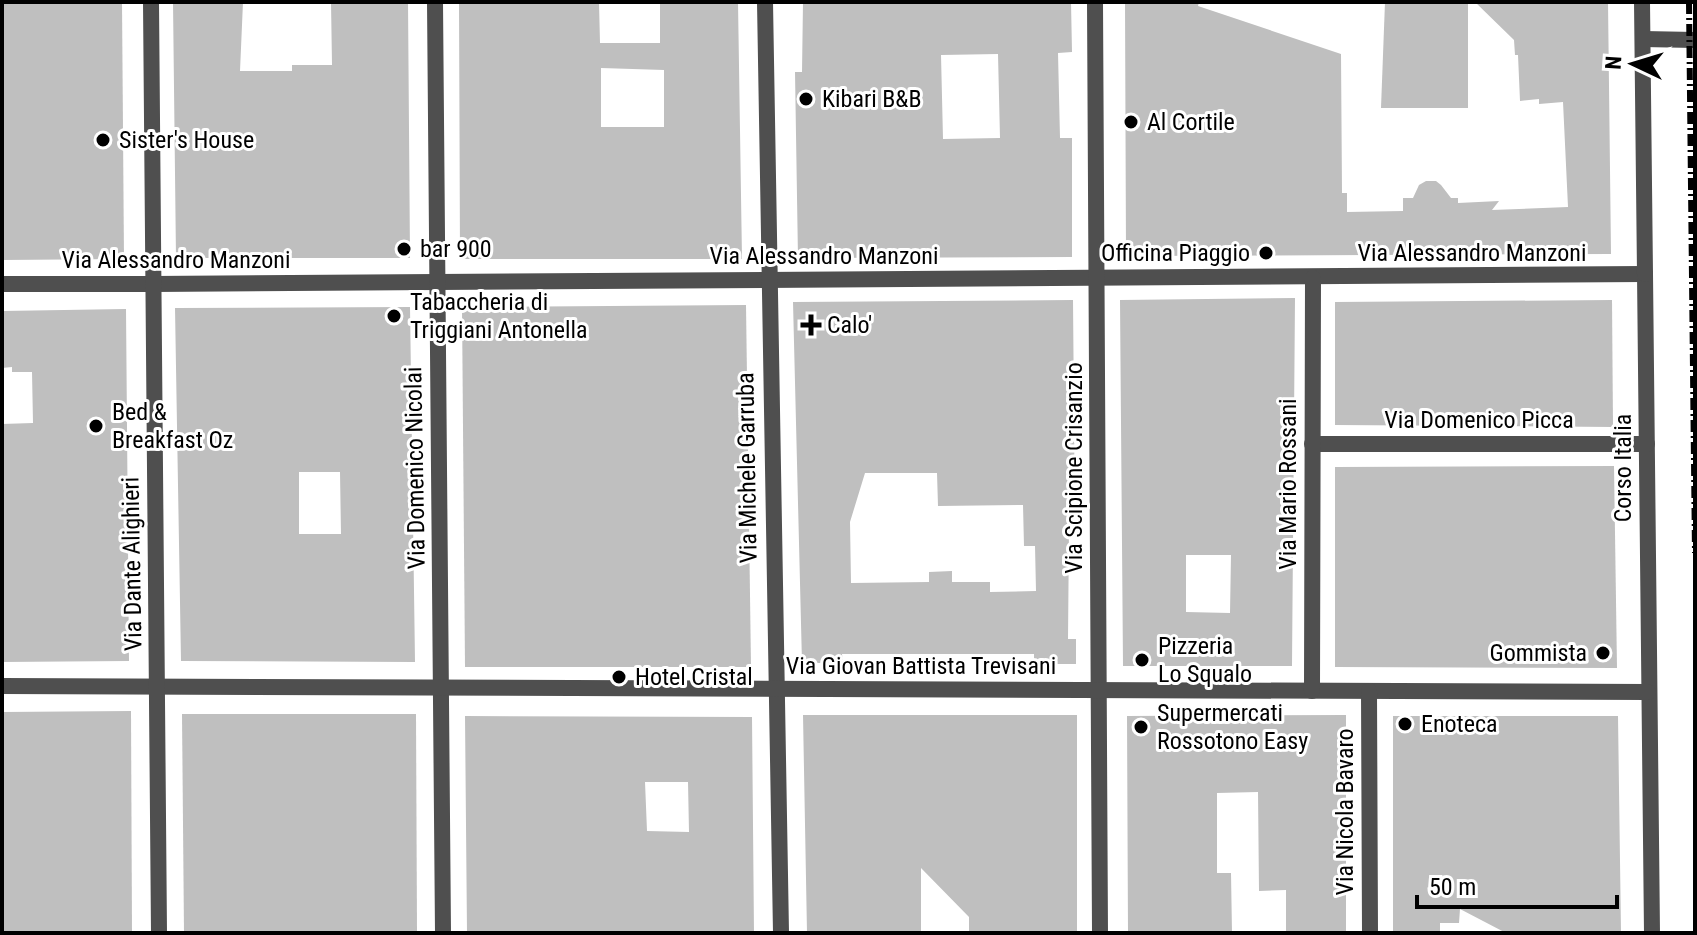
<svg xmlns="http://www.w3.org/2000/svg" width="1697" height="935" font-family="'Roboto Condensed',sans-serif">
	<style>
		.building { fill: #bfbfbf; fill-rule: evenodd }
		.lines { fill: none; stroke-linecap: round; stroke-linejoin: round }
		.service { stroke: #4f4f4f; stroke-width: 16 }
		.pedestrian { stroke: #4f4f4f; stroke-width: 16 }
		.minor { stroke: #4f4f4f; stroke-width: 16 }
		.tertiary { stroke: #4f4f4f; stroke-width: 16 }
		.rail { stroke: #000; stroke-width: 6; stroke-dasharray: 12 4 2 4; stroke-linecap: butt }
		.poi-dot { fill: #000; stroke: #fff; stroke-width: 3 }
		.labels { text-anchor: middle; stroke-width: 6; stroke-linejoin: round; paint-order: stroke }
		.poi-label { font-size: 24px; fill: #000; stroke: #fff; text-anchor: start }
		.street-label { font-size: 24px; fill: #000; stroke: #fff }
	</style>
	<rect width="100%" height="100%" fill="#fff"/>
	<g class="building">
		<polygon points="3,2 122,2 124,259 2,260"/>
		<polygon points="173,2 243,2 240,71 292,71 292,65 332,65 331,2 408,2 410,258 176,258"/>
		<path d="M459 2H599L600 43H660V2H738L742 259H460ZM601 68 664 70V127H601Z"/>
		<path d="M803 2H1071L1072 52 1058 53 1060 138H1072V257L798 258 795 72H802ZM998 54 1000 138 943 139 941 55Z"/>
		<polygon points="1125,2 1199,2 1198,6 1341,54 1342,193 1347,193 1347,212 1403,211 1403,198 1413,198 1419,185 1426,181 1436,181 1441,185 1451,198 1458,198 1458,203 1499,201 1492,210 1568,207 1563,102 1539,104 1539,99 1520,101 1518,55 1515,55 1514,40 1475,2 1608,2 1611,254 1126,256"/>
		<polygon points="1385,2 1468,2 1468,108 1381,108"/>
		<path d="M1295 298 1292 666H1123L1120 300ZM1186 555H1231L1230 613 1186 612Z"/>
		<path d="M1073 300 1075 528H1069L1068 639H1076V664H1034V654H842L843 663H802L793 302ZM865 473H937L938 506 1023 505 1024 546H1035L1036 591 990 592V582H952V571L929 572V582L851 583 850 522Z"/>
		<polygon points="1612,300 1613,427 1335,425 1335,302"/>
		<polygon points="746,305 751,667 465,667 462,307"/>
		<path d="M410 307 415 662 181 661 175 308ZM299 472H340L341 534H299Z"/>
		<polygon points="126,309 129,661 2,662 2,424 33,423 32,372 12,372 12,367 2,368 2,311"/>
		<polygon points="1614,466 1617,668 1335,667 1335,467"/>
		<polygon points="131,711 132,933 2,933 2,712"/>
		<polygon points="182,714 416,714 417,933 184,933"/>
		<polygon points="803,715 1077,715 1077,933 969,933 969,917 921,868 921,933 807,933"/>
		<polygon points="1346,715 1346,933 1286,933 1286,890 1259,891 1258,792 1217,793 1217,873 1231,873 1232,933 1128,933 1127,716"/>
		<path d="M465 716 752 717 754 933H467ZM645 782H688L689 832 647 831Z"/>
		<polygon points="1393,716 1618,716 1621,933 1506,933 1460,909 1459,923 1440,923 1440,933 1393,933"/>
	</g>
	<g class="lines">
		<polyline class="service" points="1643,39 1695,40"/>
		<polyline class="pedestrian" points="153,284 1645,274"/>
		<g class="minor">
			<polyline points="435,2 443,933"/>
			<polyline points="765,2 781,933"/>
			<polyline points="1095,2 1100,933"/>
			<polyline points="1645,274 1652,933"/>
			<polyline points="2,284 153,284"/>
			<polyline points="1312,444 1647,444"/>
			<polyline points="2,686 1648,692"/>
			<polyline points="1312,691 1313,278"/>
			<polyline points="1369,691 1370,933"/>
		</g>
		<g class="tertiary">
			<polyline points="151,2 159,933"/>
			<polyline points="1642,2 1645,274"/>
		</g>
		<polyline class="rail" points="1689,2 1695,553"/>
	</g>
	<g class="poi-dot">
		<circle cx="806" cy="99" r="8"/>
		<circle cx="1131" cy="122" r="8"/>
		<circle cx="103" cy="140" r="8"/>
		<circle cx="404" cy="249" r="8"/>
		<circle cx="1266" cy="253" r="8"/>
		<circle cx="394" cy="316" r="8"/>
		<path d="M807 313h8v8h8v8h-8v8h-8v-8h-8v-8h8z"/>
		<circle cx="96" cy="426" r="8"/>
		<circle cx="1603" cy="653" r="8"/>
		<circle cx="1142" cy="660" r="8"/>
		<circle cx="619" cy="677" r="8"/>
		<circle cx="1405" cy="724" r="8"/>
		<circle cx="1141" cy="727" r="8"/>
	</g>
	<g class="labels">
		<g class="poi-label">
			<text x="822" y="107">Kibari B&amp;B</text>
			<text x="1147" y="130">Al Cortile</text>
			<text x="119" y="148">Sister's House</text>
			<text x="420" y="257">bar 900</text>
			<text x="1250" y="261" text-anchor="end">Officina Piaggio</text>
			<text x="410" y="310">Tabaccheria di<tspan x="410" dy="28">Triggiani Antonella</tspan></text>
			<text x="827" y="333">Calo'</text>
			<text x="112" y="420">Bed &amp;<tspan x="112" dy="28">Breakfast Oz</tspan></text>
			<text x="1158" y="654">Pizzeria<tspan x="1158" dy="28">Lo Squalo</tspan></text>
			<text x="1587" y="661" text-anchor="end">Gommista</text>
			<text x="635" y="685">Hotel Cristal</text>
			<text x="1157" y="721">Supermercati<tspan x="1157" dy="28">Rossotono Easy</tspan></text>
			<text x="1421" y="732">Enoteca</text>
		</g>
		<g class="street-label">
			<text x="1472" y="261">Via Alessandro Manzoni</text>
			<text x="824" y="264">Via Alessandro Manzoni</text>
			<text x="176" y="268">Via Alessandro Manzoni</text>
			<text x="1479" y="428">Via Domenico Picca</text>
			<text transform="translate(415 468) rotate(-91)" y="8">Via Domenico Nicolai</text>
			<text transform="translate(747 468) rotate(-91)" y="8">Via Michele Garruba</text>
			<text transform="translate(1074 468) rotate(-90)" y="8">Via Scipione Crisanzio</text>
			<text transform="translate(1623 468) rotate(-90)" y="8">Corso Italia</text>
			<text transform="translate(1288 484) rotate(-90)" y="8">Via Mario Rossani</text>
			<text transform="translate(132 564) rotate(-91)" y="8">Via Dante Alighieri</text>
			<text x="921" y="674">Via Giovan Battista Trevisani</text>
			<text transform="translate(1345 812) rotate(-90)" y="8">Via Nicola Bavaro</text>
		</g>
	</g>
	<rect width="1697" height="935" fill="none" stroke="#000000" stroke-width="8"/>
	<g transform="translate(1633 64) rotate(274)" stroke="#ffffff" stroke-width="6" paint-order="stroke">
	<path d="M0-6L14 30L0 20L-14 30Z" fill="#000000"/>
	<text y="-12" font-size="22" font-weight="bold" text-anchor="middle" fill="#000000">N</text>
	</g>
	<path d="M1417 895v12h200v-12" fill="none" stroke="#000000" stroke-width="4"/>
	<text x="1429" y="895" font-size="24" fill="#000000" stroke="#ffffff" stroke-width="6" paint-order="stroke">50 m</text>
</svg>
